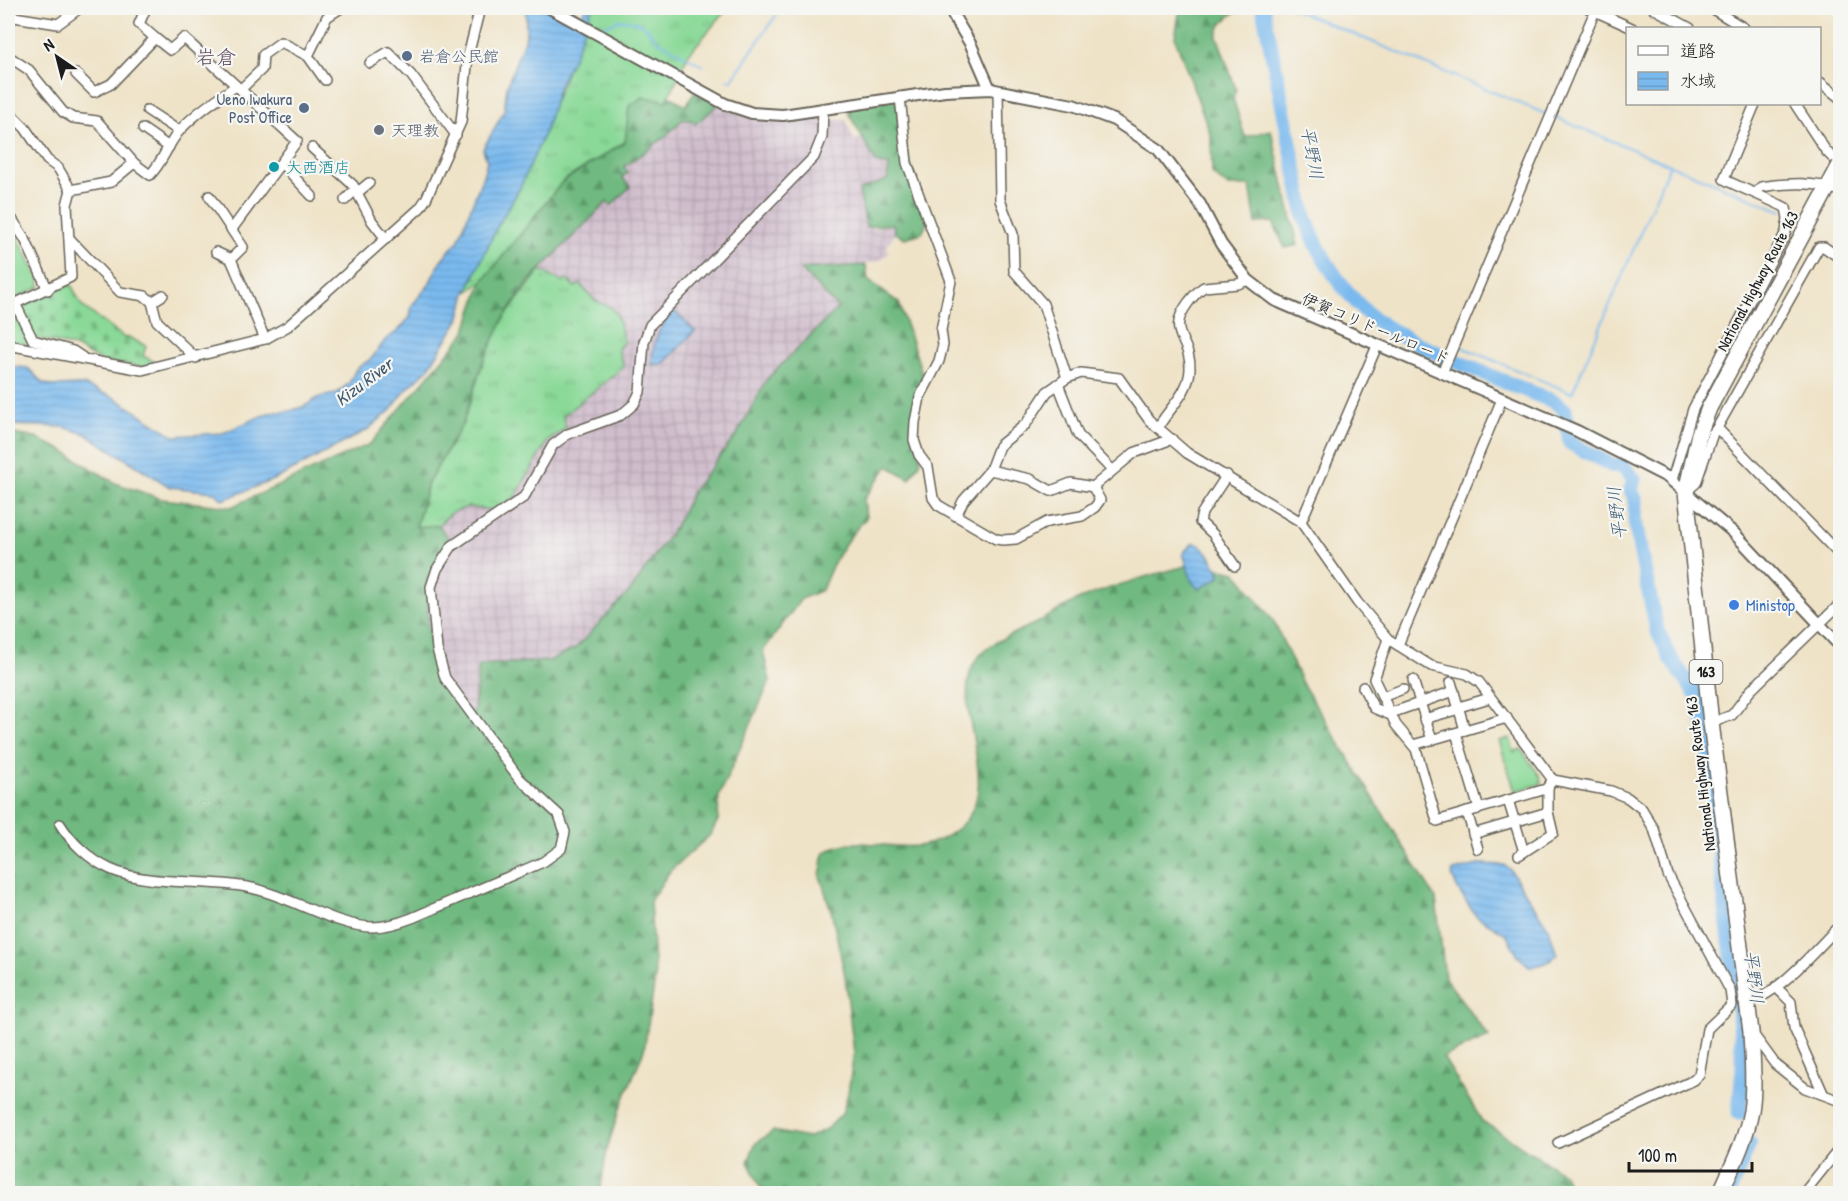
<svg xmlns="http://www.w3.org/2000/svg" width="1848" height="1201" font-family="'Patrick Hand','Klee One',sans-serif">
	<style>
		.industrial { fill: url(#industrial-grid) }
		.grass { fill: url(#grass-tufts); stroke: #537a5a; stroke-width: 1.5 }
		.forest { fill: url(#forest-firs); stroke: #466a4e; stroke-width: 1.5 }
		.cemetery { fill: url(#cemetery-stones); stroke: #537a5a; stroke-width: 1.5 }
		.park { fill: #8ad998; stroke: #537a5a; stroke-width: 1.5 }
		.water { fill: url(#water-rules); stroke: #4a6a85; stroke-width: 1.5 }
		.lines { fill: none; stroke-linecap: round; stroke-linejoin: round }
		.stream { stroke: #79b9ee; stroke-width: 2 }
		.river { stroke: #79b9ee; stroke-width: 15 }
		.minor-casing { stroke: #666258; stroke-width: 12 }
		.tertiary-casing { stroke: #666258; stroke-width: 14 }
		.trunk-casing { stroke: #666258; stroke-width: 18 }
		.minor { stroke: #fff; stroke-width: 9 }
		.tertiary { stroke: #fff; stroke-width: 10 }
		.trunk { stroke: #fff; stroke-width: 15 }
		.trunk-bridge-casing { stroke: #666258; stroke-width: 18; stroke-linecap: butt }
		.trunk-bridge { stroke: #fff; stroke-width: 15 }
		.service-dot { fill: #5c6f8a; stroke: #f6f6f2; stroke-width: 2 }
		.worship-dot { fill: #6b7280; stroke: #f6f6f2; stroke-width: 2 }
		.culture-dot { fill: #0f9aa8; stroke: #f6f6f2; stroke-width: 2 }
		.shop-dot { fill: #3f7fe0; stroke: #f6f6f2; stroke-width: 2 }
		.labels { text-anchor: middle; stroke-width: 4.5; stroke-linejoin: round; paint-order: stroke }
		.shield { fill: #f6f6f2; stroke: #5d5d5c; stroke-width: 1.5 }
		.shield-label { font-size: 15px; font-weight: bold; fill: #1c1c1c }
		.service-label { font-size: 16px; fill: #4e5e75; stroke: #f6f6f2; text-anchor: start }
		.worship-label { font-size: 16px; fill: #5b616d; stroke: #f6f6f2; text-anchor: start }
		.culture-label { font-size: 16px; fill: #0d838f; stroke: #f6f6f2; text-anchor: start }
		.street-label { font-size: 16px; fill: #1c1c1c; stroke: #f6f6f2 }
		.shop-label { font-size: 16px; fill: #366cbe; stroke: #f6f6f2; text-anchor: start }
		.water-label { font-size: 18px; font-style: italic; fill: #415b70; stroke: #f6f6f2 }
		.quarter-label { font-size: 20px; fill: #5e4c61; stroke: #f6f6f2 }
	</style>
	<defs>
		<pattern id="industrial-grid" width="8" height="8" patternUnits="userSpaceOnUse" patternTransform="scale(1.5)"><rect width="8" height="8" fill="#d0bdcc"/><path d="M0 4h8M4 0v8" fill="none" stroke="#b2a2af"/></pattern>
		<pattern id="grass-tufts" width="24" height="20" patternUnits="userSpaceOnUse" patternTransform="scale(1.5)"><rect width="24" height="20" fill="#8ad998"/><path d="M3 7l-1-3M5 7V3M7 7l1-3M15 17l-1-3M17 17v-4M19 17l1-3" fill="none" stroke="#76ba82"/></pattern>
		<pattern id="forest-firs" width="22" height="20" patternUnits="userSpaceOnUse" patternTransform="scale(1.5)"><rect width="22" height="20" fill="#6fb980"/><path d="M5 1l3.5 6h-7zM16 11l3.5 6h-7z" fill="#5a9668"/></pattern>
		<pattern id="cemetery-stones" width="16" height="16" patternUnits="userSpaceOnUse" patternTransform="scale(1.5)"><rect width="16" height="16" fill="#8ad998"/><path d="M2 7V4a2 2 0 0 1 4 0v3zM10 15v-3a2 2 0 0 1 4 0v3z" fill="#76ba82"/></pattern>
		<pattern id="water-rules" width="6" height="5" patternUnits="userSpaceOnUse" patternTransform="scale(1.5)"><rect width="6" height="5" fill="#79b9ee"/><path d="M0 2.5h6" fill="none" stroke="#689ecc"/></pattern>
	</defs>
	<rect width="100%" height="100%" fill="#f6f6f2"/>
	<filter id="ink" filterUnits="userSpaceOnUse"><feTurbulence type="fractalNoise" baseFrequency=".0167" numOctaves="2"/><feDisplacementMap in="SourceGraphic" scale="12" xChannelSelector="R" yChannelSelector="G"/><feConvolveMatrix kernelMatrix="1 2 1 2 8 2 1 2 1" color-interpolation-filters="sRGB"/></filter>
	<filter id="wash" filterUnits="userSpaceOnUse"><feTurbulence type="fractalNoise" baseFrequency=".008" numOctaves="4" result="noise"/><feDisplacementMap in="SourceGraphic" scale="24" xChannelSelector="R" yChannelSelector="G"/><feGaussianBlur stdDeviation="1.35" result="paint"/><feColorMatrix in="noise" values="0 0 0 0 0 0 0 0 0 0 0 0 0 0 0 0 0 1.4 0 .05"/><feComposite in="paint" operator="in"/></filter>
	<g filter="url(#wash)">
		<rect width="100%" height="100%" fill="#efe3c7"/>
		<polygon class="industrial" points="718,105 752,118 778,120 833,110 832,120 846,120 854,140 862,138 877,164 889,164 887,180 871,229 893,224 895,233 887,246 888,254 877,262 866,263 866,265 801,269 838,307 767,379 736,436 693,490 676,525 631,590 576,648 549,661 479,665 474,711 467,716 442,683 435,664 428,625 428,579 450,541 439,525 451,513 467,507 495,510 536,460 547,442 566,428 563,416 624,367 618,349 612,308 594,300 580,284 575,288 540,270 607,201 611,206 630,187 622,177 624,167 665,137 682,120 691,120 695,124"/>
		<g class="grass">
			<polygon points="592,8 728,8 688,55 667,101 660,99 625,142 563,181 482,282 466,293 497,227 520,188"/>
			<polygon points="540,270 563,282 566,279 575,287 580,284 594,300 612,308 617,315 624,341 618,349 624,367 563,416 566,428 547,442 515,497 495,510 467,507 451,513 439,525 416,528 428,483 463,423 483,362 504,318"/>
		</g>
		<g class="forest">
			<polygon points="1180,8 1240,8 1221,24 1217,36 1236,89 1233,98 1245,137 1271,130 1298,245 1285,248 1273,222 1256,223 1250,186 1227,186 1212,174 1211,136 1175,38"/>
			<path d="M694 92 718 105 695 124 691 120H682L665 137 624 167 628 173 622 177 630 187 611 206 607 202 529 281 504 318 483 362 463 423 428 483 416 527 439 525 450 541 428 579V625L435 664 442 683 467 716 474 711 479 665 549 661 576 648 631 590 676 525 693 490 736 436 767 379 838 308 800 269 866 265 868 280 899 303 924 379 917 397 913 422 921 461 910 479 888 466 864 499 866 518C843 543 834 559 822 590L801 599 763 651 770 681 719 796 718 820 711 834 670 871 650 901 655 979 644 1050 619 1111 607 1149 600 1193H8V433L36 438 62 450 115 483 162 499 231 507 370 444 465 333 482 282 563 181 625 142 629 106 643 97 667 101 670 96 686 106Z"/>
			<polygon points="894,100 898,104 900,127 927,223 922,233 905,238 895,233 893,224 866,227 859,190 887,180 889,165 877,164 848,112 852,107"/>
			<path d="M1194 564 1236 572 1274 622 1302 683 1436 899 1445 978 1489 1037 1443 1057 1482 1121 1563 1173 1573 1193 764 1194 748 1162 755 1144 773 1131 808 1138 828 1128 842 1114 848 1093 854 1053 845 976 832 914 820 876 824 853C865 825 910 869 958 828 1005 788 954 719 971 670 980 644 1014 634 1036 623 1051 616 1065 605 1080 599 1117 584 1155 574 1194 564Z"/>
		</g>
		<polygon class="cemetery" points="71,284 82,306 126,339 128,337 146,346 143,356 160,364 144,367 101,361 75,347 35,338 22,311 24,305"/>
		<g class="park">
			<polygon points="8,218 40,281 40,287 8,302"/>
			<polygon points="8,310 14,310 27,341 42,348 8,341"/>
			<polygon points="1510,738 1514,752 1521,749 1540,776 1541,784 1515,791 1499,741"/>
		</g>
		<g class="water">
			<polygon points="526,8 573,8 581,17 585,8 592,8 574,56 559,85 546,129 520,188 497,227 466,293 459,320 428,369 407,389 390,411 367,430 278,478 223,500 214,492 170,487 86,434 64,427 8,425 8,366 28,368 43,383 52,386 83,385 115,398 174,436 223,433 268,413 290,411 305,406 319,397 336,394 349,383 356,369 372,358 386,339 397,332 410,317 412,305 428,286 441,260 458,241 483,176 487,161 483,149 504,111 507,86 526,35"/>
			<path d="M674 311 695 331 663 364 652 365C653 341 658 328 674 311Z"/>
			<path d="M1193 543C1206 544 1214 563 1220 573V577L1199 589 1192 582 1183 553Z"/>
			<polygon points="1482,864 1504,865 1510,869 1549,929 1557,955 1546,963 1530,967 1518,956 1506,934 1476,916 1458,890 1452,875 1453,871"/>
		</g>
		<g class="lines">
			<g class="stream">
				<polyline points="1291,8 1548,115"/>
				<polyline points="596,30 620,20 633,21 644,25 657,40 703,66"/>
				<polyline points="727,79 731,81 781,8"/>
				<polyline points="1554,117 1782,211"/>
				<polyline points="1459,346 1572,393 1669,166"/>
			</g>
			<g class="river">
				<path d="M1263 8 1305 217C1318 253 1338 285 1366 312 1379 325 1399 334 1416 343 1461 365 1508 383 1555 402L1565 410 1570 443 1611 465 1623 466 1634 479 1631 490 1636 501 1635 520 1640 549 1657 630 1671 659 1698 697 1704 724 1741 1033 1743 1068 1739 1113"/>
				<polyline points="1728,1194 1749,1144"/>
			</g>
		</g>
	</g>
	<g filter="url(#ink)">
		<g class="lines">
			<defs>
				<g id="minor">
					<polyline points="1588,8 1632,28"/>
					<polyline points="1653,8 1690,28"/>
					<polyline points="1711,8 1744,28"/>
					<polyline points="8,16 58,24 80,8"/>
					<polyline points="155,38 170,50 184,38 297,141 232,229"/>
					<path d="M8 56 29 70 63 112 73 118 97 121 134 163 150 175C163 162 168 143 181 129 197 112 217 99 236 86"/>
					<polyline points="308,56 327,17 341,8"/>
					<polyline points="370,63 388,52 411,75 456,135"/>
					<polyline points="76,74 94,92 111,84 155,38 139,24 146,8"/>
					<polyline points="1820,82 1840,98"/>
					<polyline points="241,89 262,69 263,55 281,42 308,56 325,80"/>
					<polyline points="998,91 1000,200 1013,234 1014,271 1043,304 1067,378"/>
					<polyline points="900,97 907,163 951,281 941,330 943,345 939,361 920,397 915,422 914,440 919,455 928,467 933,498 938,505 996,539 1003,540 1016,539 1047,522 1082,516 1095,507 1100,500 1093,487 1134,453 1172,439"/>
					<polyline points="1795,104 1826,151 1840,165"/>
					<polyline points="147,110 179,131"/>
					<polyline points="8,111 25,128 47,160 58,168 71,190"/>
					<polyline points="143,129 169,147"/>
					<polyline points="312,148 353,185 372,221 386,239"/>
					<polyline points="282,164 312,196"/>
					<polyline points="358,192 369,183"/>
					<path d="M1757 192 1761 187C1787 183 1815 181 1840 191"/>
					<polyline points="209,196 243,247 231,259 265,339"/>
					<polyline points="345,200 356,189"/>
					<polyline points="8,213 25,239 48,290"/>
					<polyline points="69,238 120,292 145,296 152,302 157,321 196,358"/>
					<polyline points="216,252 231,259"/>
					<polyline points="1840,258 1824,247 1819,247 1717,428 1840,555"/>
					<polyline points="152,302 163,295"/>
					<polyline points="15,303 33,340 73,351 82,357"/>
					<polyline points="8,307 71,277 67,205 71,190 111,182 134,163"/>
					<polyline points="8,345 142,370 265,339 288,326 420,208 426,199 461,122 468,56 480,8"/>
					<polyline points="1442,373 1595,11"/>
					<polyline points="1058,384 1078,435 1112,470"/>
					<path d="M1159 426C1170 407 1189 393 1190 369 1191 338 1165 334 1188 303 1193 297 1197 291 1204 287L1238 284 1248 280"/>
					<polyline points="990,470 1030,479 1051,491 1071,483 1093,487"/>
					<polyline points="1227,475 1202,513 1200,522 1213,534 1235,566"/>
					<path d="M1672 480 1693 409 1786 232 1788 218 1786 208C1776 202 1727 182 1724 179L1755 104"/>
					<polyline points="1688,490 1696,483 1713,433 1717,428"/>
					<polyline points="956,516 963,501 990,470 999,446 1026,424 1047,392 1067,378 1081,373 1119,378 1149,420 1187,453 1301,522 1357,602 1388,639 1431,666 1467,674 1479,682 1553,780 1611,791 1628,798 1642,809 1654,829 1668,875 1730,990 1732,1005 1707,1029 1699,1075 1694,1080 1558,1143"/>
					<polyline points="1301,522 1377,346"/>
					<polyline points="1388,639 1374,679 1396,725 1416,749 1437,821 1546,789 1553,780"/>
					<polyline points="1398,645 1502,399"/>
					<polyline points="1413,680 1432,740"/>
					<polyline points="1451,682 1465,730"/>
					<polyline points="1363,687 1374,708 1388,714 1454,691"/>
					<polyline points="1382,697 1403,689"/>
					<polyline points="1459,707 1486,699"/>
					<polyline points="1424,719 1459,709"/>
					<polyline points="1711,723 1732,715 1750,691 1840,604"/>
					<polyline points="1456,733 1479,809"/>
					<polyline points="1413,745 1507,718"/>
					<polyline points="1508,800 1524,852"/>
					<polyline points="1467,812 1478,849"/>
					<path d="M60 824C71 842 90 860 110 869 146 886 207 879 247 887 286 894 337 927 372 927 387 927 399 923 412 918L543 862 561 849 565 832 559 815 519 778 445 678 437 649 431 587 437 569 452 546 524 497 553 445 568 434 621 415 634 404 640 392 644 342 650 325 814 157 822 137 823 108"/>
					<polyline points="1473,834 1548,812"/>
					<polyline points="1519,855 1553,833 1548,812 1548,787"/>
					<polyline points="1776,987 1791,1002 1794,1028 1823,1093"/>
					<path d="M1743 1001C1769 1006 1822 943 1840 925"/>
					<polyline points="1753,1034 1775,1064 1805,1088 1840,1101"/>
					<polyline points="1803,1194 1840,1148"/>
				</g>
				<g id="tertiary">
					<polyline points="550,8 725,104 752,113 783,115 945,91 990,89 1073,105 1114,120 1158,149 1200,204 1221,244 1248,280 1274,300 1577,431 1667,477 1734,533 1840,646"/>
					<polyline points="949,8 971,45 990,89"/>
				</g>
				<path id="trunk" d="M1720 1194C1732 1167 1746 1139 1751 1111 1755 1085 1752 1058 1751 1032L1711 723 1686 492 1699 434 1709 408 1833 178"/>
			</defs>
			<use href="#minor" class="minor-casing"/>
			<use href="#tertiary" class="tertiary-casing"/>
			<use href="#trunk" class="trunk-casing"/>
			<use href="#minor" class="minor"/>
			<use href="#tertiary" class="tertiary"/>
			<use href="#trunk" class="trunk"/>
			<defs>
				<polyline id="trunk-bridge" points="1833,178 1840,165"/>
			</defs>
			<use href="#trunk-bridge" class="trunk-bridge-casing"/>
			<use href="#trunk-bridge" class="trunk-bridge"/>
		</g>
	</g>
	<g class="service-dot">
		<circle cx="407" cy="56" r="6"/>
		<circle cx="304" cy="108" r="6"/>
	</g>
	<circle class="worship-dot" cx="379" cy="130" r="6"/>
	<circle class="culture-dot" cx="274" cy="167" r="6"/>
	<circle class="shop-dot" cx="1734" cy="605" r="6"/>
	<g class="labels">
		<rect class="shield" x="1689.5" y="660" width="33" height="24" rx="4.5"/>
		<g class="shield-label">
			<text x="1706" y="677">163</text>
		</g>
		<g class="service-label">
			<text x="419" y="62">岩倉公民館</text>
			<text x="292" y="105" text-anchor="end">Ueno Iwakura<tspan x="292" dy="18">Post Office</tspan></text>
		</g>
		<g class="worship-label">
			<text x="391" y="136">天理教</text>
		</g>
		<g class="culture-label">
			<text x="286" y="173">大西酒店</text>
		</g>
		<g class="street-label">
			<text transform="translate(1757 281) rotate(-62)" y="6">National Highway Route 163</text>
			<text transform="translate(1376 328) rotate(23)" y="6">伊賀コリドールロード</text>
			<text transform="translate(1700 774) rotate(-97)" y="6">National Highway Route 163</text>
		</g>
		<g class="shop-label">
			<text x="1746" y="611">Ministop</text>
		</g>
		<g class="water-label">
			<text transform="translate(1312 153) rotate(79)" y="6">平野川</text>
			<text transform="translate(364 382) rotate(-37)" y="6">Kizu River</text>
			<text transform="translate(1617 513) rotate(-97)" y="6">平野川</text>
			<text transform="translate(1754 977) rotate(83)" y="6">平野川</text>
		</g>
		<g class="quarter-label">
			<text x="216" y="64">岩倉</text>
		</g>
	</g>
	<rect width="1848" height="1201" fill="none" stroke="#f6f6f2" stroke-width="30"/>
	<rect x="1626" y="27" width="195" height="78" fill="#f6f6f2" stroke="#9f9f9c" stroke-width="1.5"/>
	<rect x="1638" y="46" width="30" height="9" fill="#ffffff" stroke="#9f9f9c" stroke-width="1.5"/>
	<text x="1680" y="57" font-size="18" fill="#1c1c1c">道路</text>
	<rect x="1638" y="72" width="30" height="18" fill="url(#water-rules)" stroke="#9f9f9c" stroke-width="1.5"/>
	<text x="1680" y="87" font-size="18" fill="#1c1c1c">水域</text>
	<g transform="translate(57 57) rotate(325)" stroke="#f6f6f2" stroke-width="4.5" paint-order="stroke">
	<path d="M0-4.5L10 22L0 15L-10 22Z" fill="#1c1c1c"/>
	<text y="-9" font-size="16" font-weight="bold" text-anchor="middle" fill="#1c1c1c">N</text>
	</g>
	<path d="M1629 1162v9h123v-9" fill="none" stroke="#1c1c1c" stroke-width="3"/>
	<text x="1638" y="1162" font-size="18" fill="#1c1c1c" stroke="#f6f6f2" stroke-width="4.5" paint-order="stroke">100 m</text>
</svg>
